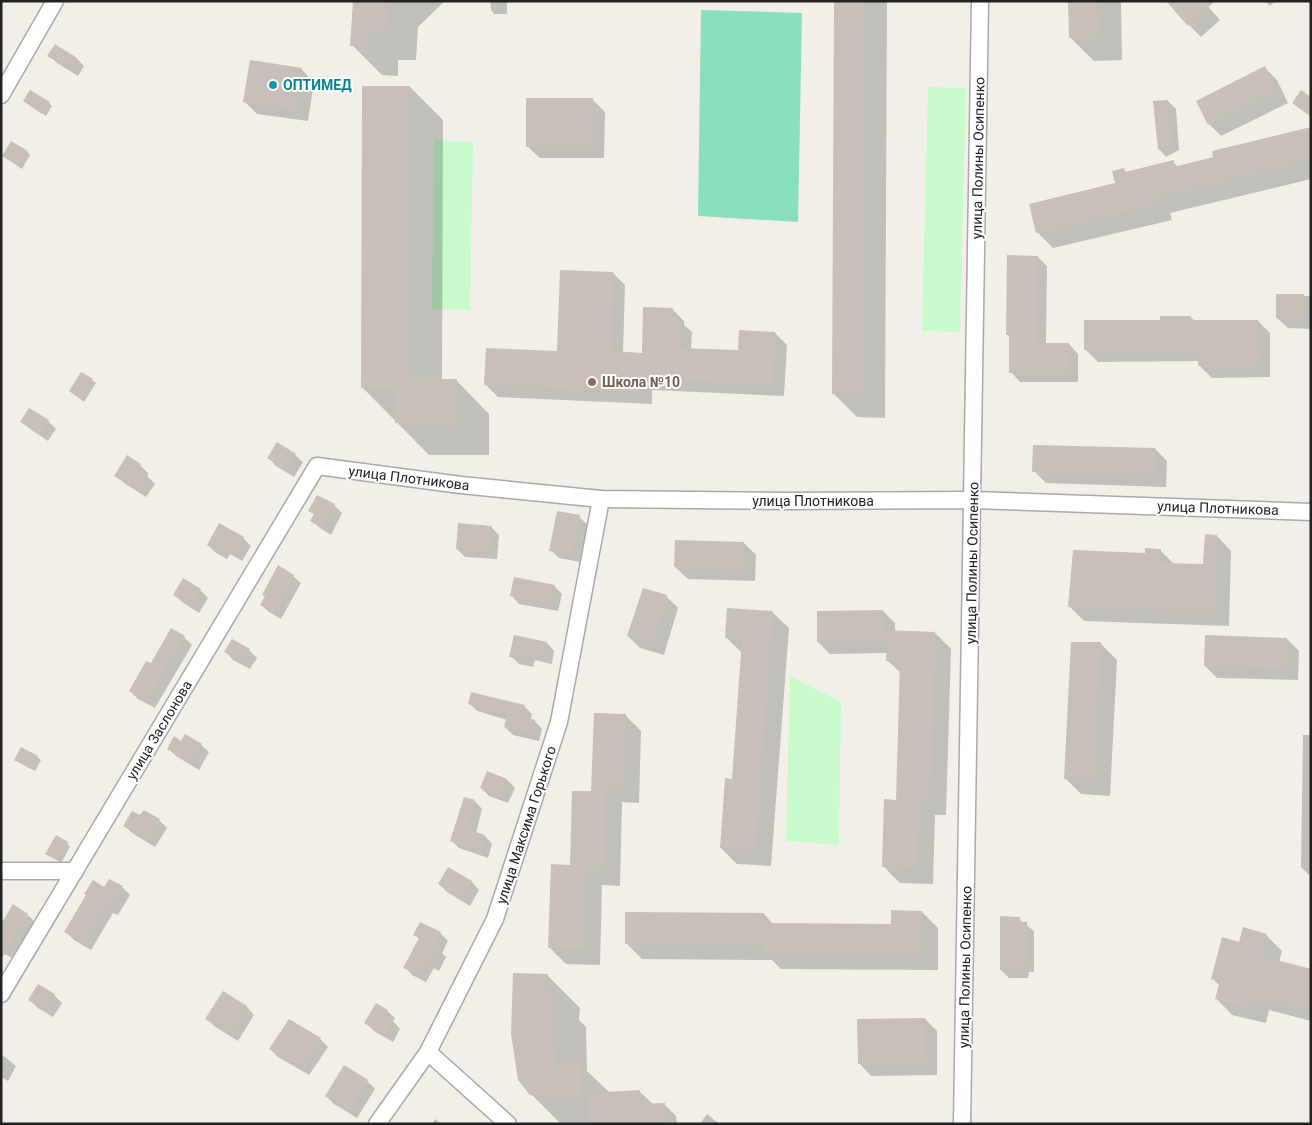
<svg xmlns="http://www.w3.org/2000/svg" width="1312" height="1125" font-family="Roboto,sans-serif">
	<style>
		.park { fill: #c8facc }
		.pitch { fill: #88e0be }
		.shadow { fill: #0003 }
		.building { fill: #c7bfb8 }
		.lines { fill: none; stroke-linecap: round; stroke-linejoin: round }
		.street-casing { stroke: #a9a9a9; stroke-width: 19 }
		.street { stroke: #fff; stroke-width: 16 }
		.culture-dot { fill: #0f9aa8; stroke: #fff; stroke-width: 2 }
		.education-dot { fill: #8d6e63; stroke: #fff; stroke-width: 2 }
		.labels { text-anchor: middle; stroke-width: 4; stroke-linejoin: round; paint-order: stroke }
		.culture-label { font-size: 14px; font-weight: bold; fill: #0d838f; stroke: #fff; text-anchor: start }
		.street-label { font-size: 14px; fill: #222; stroke: #fff }
		.education-label { font-size: 14px; font-weight: bold; fill: #785e54; stroke: #fff; text-anchor: start }
	</style>
	<rect width="100%" height="100%" fill="#f2efe9"/>
	<g class="park">
		<polygon points="928,87 966,88 960,332 922,331"/>
		<polygon points="434,140 473,142 470,310 432,309"/>
		<polygon points="790,676 841,702 839,845 786,841"/>
	</g>
	<polygon class="pitch" points="701,10 802,13 798,222 698,216"/>
	<g class="shadow">
		<polygon points="354,1 445,1 418,27 416,60 398,60 398,76 382,75 352,45"/>
		<polygon points="490,1 507,1 507,14 494,14 491,10"/>
		<polygon points="836,1 887,1 885,418 857,417 834,394"/>
		<polygon points="1069,1 1121,1 1122,60 1094,61 1070,37"/>
		<polygon points="1203,1 1220,20 1201,37 1189,25"/>
		<polygon points="1265,1 1275,1 1270,6"/>
		<polygon points="49,55 76,58 84,66 78,76 57,63"/>
		<polygon points="1265,68 1277,80 1288,103 1221,136 1209,124"/>
		<polygon points="302,70 314,82 308,121 257,114 245,102"/>
		<polygon points="410,87 443,120 442,380 456,380 489,414 489,455 429,455 362,387"/>
		<polygon points="593,100 605,112 604,158 540,158 527,146"/>
		<polygon points="25,101 49,103 52,106 46,116"/>
		<polygon points="1168,101 1176,109 1179,150 1166,157 1159,149"/>
		<polygon points="1311,129 1311,179 1170,213 1172,220 1053,248 1037,232 1116,184 1123,169 1127,173 1173,162 1178,167 1214,158"/>
		<polygon points="27,152 30,155 22,169 3,156"/>
		<polygon points="1038,257 1047,266 1046,344 1069,344 1078,354 1078,382 1020,382 1011,372 1011,338 1007,334"/>
		<polygon points="613,273 625,285 623,353 643,354 672,309 684,321 684,325 692,332 691,350 740,352 775,333 787,345 784,396 652,390 652,404 498,397 486,385 558,352"/>
		<polygon points="1277,295 1311,296 1311,329 1288,328 1277,318"/>
		<polygon points="1190,317 1195,321 1258,321 1270,333 1270,377 1212,378 1200,366 1200,361 1098,362 1086,350 1162,321"/>
		<polygon points="92,380 96,383 84,402 70,391"/>
		<polygon points="48,421 56,429 48,441 30,429 22,422"/>
		<polygon points="1155,449 1167,461 1166,487 1046,483 1034,471"/>
		<polygon points="295,455 303,462 294,477 276,466 269,458"/>
		<polygon points="140,465 148,473 147,476 155,484 146,497 124,483 116,475"/>
		<polygon points="334,505 342,513 331,535 320,528 312,521 315,515 310,510"/>
		<polygon points="579,517 587,524 580,562 559,558 551,550"/>
		<polygon points="491,527 499,535 497,559 465,557 457,549"/>
		<polygon points="1217,536 1231,551 1229,626 1084,621 1069,606 1146,554 1160,550 1174,564 1205,566"/>
		<polygon points="243,538 251,546 242,561 230,554 227,559 216,553 208,545"/>
		<polygon points="744,543 756,555 755,581 688,579 675,567"/>
		<polygon points="293,576 301,583 281,619 269,612 261,605 266,597 263,594"/>
		<polygon points="554,586 562,594 558,611 519,604 512,596"/>
		<polygon points="200,590 208,598 199,613 182,602 175,595"/>
		<polygon points="666,596 678,608 664,655 640,648 628,636"/>
		<polygon points="883,611 895,623 895,632 935,633 951,649 946,815 935,815 933,884 900,883 884,867 897,801 901,673 887,660 888,653 830,654 818,642"/>
		<polygon points="772,612 789,628 771,866 737,864 721,848 733,781 743,654 726,637"/>
		<polygon points="171,630 184,637 192,645 155,708 138,699 130,691 151,665"/>
		<polygon points="1287,639 1299,651 1298,680 1217,678 1205,666"/>
		<polygon points="547,643 554,651 552,664 535,660 533,667 519,664 511,656"/>
		<polygon points="1101,644 1117,660 1110,796 1081,794 1065,778"/>
		<polygon points="249,650 257,658 250,669 233,660 226,652"/>
		<polygon points="469,703 524,706 532,714 530,720 535,721 542,729 539,741 513,735 505,727 507,720 477,711"/>
		<polygon points="625,715 641,731 639,803 622,802 620,886 602,885 600,965 566,964 550,948 593,792"/>
		<polygon points="1303,735 1311,735 1311,877 1301,867"/>
		<polygon points="182,742 201,745 209,752 199,770 176,756 169,749"/>
		<polygon points="37,757 41,760 35,771 16,760"/>
		<polygon points="507,780 515,788 508,803 489,796 481,788"/>
		<polygon points="475,801 482,809 476,833 485,836 492,844 488,858 459,848 452,841"/>
		<polygon points="141,817 159,820 167,828 155,847 132,833 125,826"/>
		<polygon points="67,843 70,847 61,863 47,853"/>
		<polygon points="449,868 472,882 479,890 470,906 447,892 439,884"/>
		<polygon points="122,887 130,895 118,915 113,913 91,950 74,940 66,932 105,888"/>
		<polygon points="922,912 938,928 938,970 781,969 772,960 642,959 626,943 764,914 774,925 892,925"/>
		<polygon points="28,915 35,922 17,954 15,953 12,958 1,952"/>
		<polygon points="1019,919 1034,931 1034,972 1029,972 1028,978 1009,978 1001,970"/>
		<polygon points="440,933 448,941 442,953 446,957 439,971 434,968 426,982 412,975 405,967 419,939 415,934"/>
		<polygon points="1266,935 1282,951 1279,962 1311,970 1311,1021 1269,1010 1266,1023 1232,1015 1216,998 1220,986 1212,978 1239,943"/>
		<polygon points="547,975 580,1008 579,1020 586,1027 587,1071 610,1093 640,1092 653,1104 664,1104 676,1116 677,1124 561,1124 531,1094"/>
		<polygon points="223,992 247,1007 254,1015 238,1041 214,1026 207,1018"/>
		<polygon points="54,995 62,1003 53,1017 38,1008 30,1000"/>
		<polygon points="387,1011 395,1018 393,1021 400,1029 393,1042 374,1031 366,1023"/>
		<polygon points="925,1019 937,1031 937,1075 871,1076 859,1063"/>
		<polygon points="320,1039 328,1047 309,1075 278,1057 270,1049"/>
		<polygon points="1,1054 16,1066 8,1081 1,1077"/>
		<polygon points="344,1067 367,1081 375,1089 357,1118 334,1104 326,1096"/>
		<polygon points="707,1114 718,1123 719,1124 700,1124"/>
		<polygon points="435,1119 442,1124 432,1124"/>
	</g>
	<g class="building">
		<polygon points="353,1 388,1 387,31 369,30 368,46 350,46"/>
		<polygon points="834,1 864,1 862,395 832,394"/>
		<polygon points="1068,1 1098,1 1099,37 1069,38"/>
		<polygon points="1166,1 1215,1 1188,26"/>
		<polygon points="55,44 77,58 70,69 47,56"/>
		<polygon points="250,60 302,68 296,110 243,102"/>
		<polygon points="1265,66 1277,90 1208,125 1196,101"/>
		<polygon points="362,86 410,86 409,379 457,379 456,423 395,423 395,388 361,388"/>
		<polygon points="30,90 50,102 42,114 23,101"/>
		<polygon points="1301,90 1311,97 1311,117 1292,103"/>
		<rect x="526" y="98" width="67" height="49"/>
		<polygon points="1168,100 1172,143 1158,150 1153,101"/>
		<polygon points="1311,127 1311,159 1155,197 1157,204 1036,233 1029,204 1115,183 1112,171 1124,168 1125,172 1174,160 1174,167 1213,157 1212,151"/>
		<polygon points="11,141 28,151 19,166 2,156"/>
		<polygon points="1007,255 1038,256 1037,343 1069,343 1069,373 1009,373 1009,335 1006,335"/>
		<polygon points="560,270 613,272 611,351 642,353 643,307 673,308 672,319 680,319 679,348 738,350 739,330 775,332 773,384 641,378 640,392 484,385 486,348 557,351"/>
		<polygon points="1276,294 1304,294 1303,318 1276,318"/>
		<polygon points="1160,316 1191,316 1191,320 1258,320 1259,366 1198,366 1198,350 1084,350 1084,320 1160,320"/>
		<polygon points="81,372 93,379 81,399 69,391"/>
		<polygon points="29,408 49,420 40,434 20,422"/>
		<polygon points="277,442 296,454 286,470 267,458"/>
		<polygon points="1033,445 1155,448 1155,475 1032,472"/>
		<polygon points="127,455 141,464 138,469 148,475 138,490 114,476"/>
		<polygon points="317,495 335,504 322,528 310,521 314,514 308,511"/>
		<polygon points="557,511 580,515 572,555 549,551"/>
		<polygon points="219,523 244,537 234,554 222,547 219,552 207,545"/>
		<polygon points="458,523 492,526 490,552 456,549"/>
		<polygon points="1205,534 1217,535 1215,612 1068,607 1073,550 1145,553 1145,548 1161,549 1160,563 1203,564"/>
		<polygon points="675,540 744,542 744,569 674,567"/>
		<polygon points="278,565 294,575 273,612 260,605 265,596 262,595"/>
		<polygon points="514,577 555,585 550,604 510,596"/>
		<polygon points="183,578 201,589 191,606 173,595"/>
		<polygon points="643,588 667,595 652,643 627,636"/>
		<polygon points="727,608 773,611 755,851 720,848 725,778 732,779 742,639 725,638"/>
		<polygon points="883,610 884,642 817,642 817,611"/>
		<polygon points="171,628 185,636 169,661 147,701 129,691 146,661 151,663"/>
		<polygon points="887,630 935,632 930,799 919,799 917,868 882,867 884,799 896,800 900,661 886,661"/>
		<polygon points="514,635 547,642 544,657 527,653 525,660 509,657"/>
		<polygon points="1205,635 1287,638 1286,669 1204,666"/>
		<polygon points="232,639 250,649 242,662 224,652"/>
		<polygon points="1071,642 1101,642 1094,780 1064,779"/>
		<polygon points="471,692 525,705 521,716 535,720 532,734 504,727 507,715 468,704"/>
		<polygon points="594,713 626,714 624,787 606,787 604,870 586,870 584,949 548,948 551,864 570,865 572,791 591,791"/>
		<polygon points="185,734 202,744 191,763 167,749 174,736 181,741"/>
		<polygon points="21,747 38,756 31,769 14,760"/>
		<polygon points="487,771 507,779 501,796 480,788"/>
		<polygon points="464,797 475,800 467,829 485,835 481,851 450,841"/>
		<polygon points="144,810 160,819 147,840 123,826 132,811 140,815"/>
		<polygon points="56,835 68,842 57,860 45,854"/>
		<polygon points="448,867 472,881 462,899 438,884"/>
		<polygon points="109,879 123,886 110,909 105,906 83,943 64,932 86,895 84,894 93,880 104,887"/>
		<polygon points="13,904 28,914 1,960 1,924"/>
		<polygon points="891,910 922,911 922,954 764,953 764,945 625,944 625,912 764,913 764,923 891,924"/>
		<polygon points="1000,916 1020,917 1020,922 1027,922 1027,965 1021,965 1021,971 1000,970"/>
		<polygon points="420,922 441,932 434,945 439,948 431,964 426,961 418,975 403,968 419,938 413,935"/>
		<polygon points="1243,927 1267,934 1261,956 1311,969 1311,1010 1253,995 1250,1008 1215,999 1220,981 1211,979 1222,937 1239,942"/>
		<polygon points="513,973 548,974 546,991 554,992 555,1064 581,1063 582,1099 530,1095 518,1080 511,1034"/>
		<polygon points="38,984 55,994 45,1010 28,1000"/>
		<polygon points="223,991 247,1006 230,1034 205,1019"/>
		<polygon points="376,1003 388,1010 385,1015 393,1020 385,1035 364,1023"/>
		<polygon points="925,1018 926,1063 858,1064 857,1019"/>
		<polygon points="289,1019 321,1038 301,1068 269,1049"/>
		<polygon points="344,1065 368,1080 349,1111 325,1096"/>
		<polygon points="640,1090 641,1104 665,1103 666,1124 594,1124 594,1120 589,1120 588,1093"/>
	</g>
	<g class="lines">
		<defs>
			<g id="street">
				<polyline points="1,95 55,1"/>
				<polyline points="1,871 75,871"/>
				<polyline points="1,994 317,466 461,485 601,499 785,501 973,500 1311,512"/>
				<polyline points="428,1052 508,1124"/>
				<polyline points="377,1124 428,1052 495,919 559,722 601,499"/>
				<polyline points="962,1124 980,1"/>
			</g>
		</defs>
		<use href="#street" class="street-casing"/>
		<use href="#street" class="street"/>
	</g>
	<circle class="culture-dot" cx="273" cy="85" r="5"/>
	<circle class="education-dot" cx="592" cy="382" r="5"/>
	<g class="labels">
		<g class="culture-label">
			<text x="283" y="90">ОПТИМЕД</text>
		</g>
		<g class="street-label">
			<text transform="translate(978 158) rotate(-89)" y="5">улица Полины Осипенко</text>
			<text transform="translate(409 478) rotate(7)" y="5">улица Плотникова</text>
			<text x="813" y="506">улица Плотникова</text>
			<text transform="translate(1218 508) rotate(2)" y="5">улица Плотникова</text>
			<text transform="translate(972 563) rotate(-89)" y="5">улица Полины Осипенко</text>
			<text transform="translate(159 730) rotate(-59)" y="5">улица Заслонова</text>
			<text transform="translate(526 825) rotate(-72)" y="5">улица Максима Горького</text>
			<text transform="translate(965 967) rotate(-89)" y="5">улица Полины Осипенко</text>
		</g>
		<g class="education-label">
			<text x="602" y="387">Школа №10</text>
		</g>
	</g>
	<rect width="1312" height="1125" fill="none" stroke="#222222" stroke-width="5"/>
</svg>
